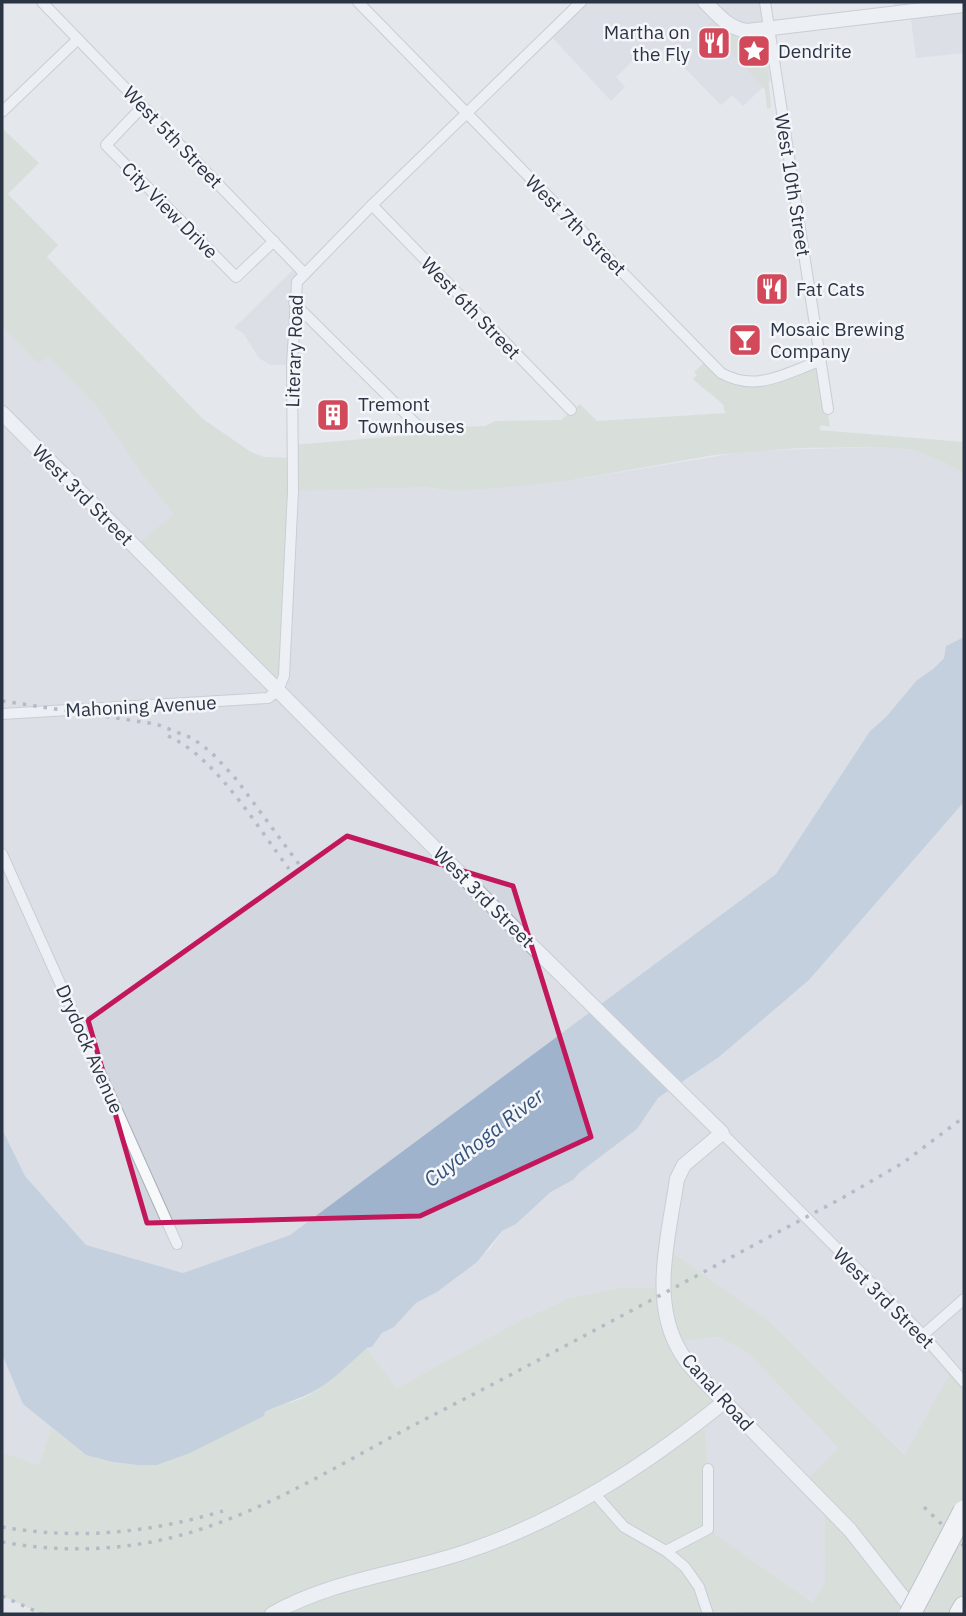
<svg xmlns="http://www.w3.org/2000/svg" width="966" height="1616" font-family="'IBM Plex Sans',sans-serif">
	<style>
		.built { fill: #d2d6de }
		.green { fill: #c9d6c5; fill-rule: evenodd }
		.water { fill: #9fb4cc }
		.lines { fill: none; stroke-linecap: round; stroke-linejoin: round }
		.minor-casing { stroke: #a9aeb7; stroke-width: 12 }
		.tertiary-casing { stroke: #a9aeb7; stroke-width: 16 }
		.motorway-casing { stroke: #8b94a3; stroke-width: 23 }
		.minor { stroke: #f7f8fa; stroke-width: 10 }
		.tertiary { stroke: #f7f8fa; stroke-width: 14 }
		.motorway { stroke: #fff; stroke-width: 21 }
		.rail { stroke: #7d8696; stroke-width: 3.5; stroke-dasharray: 3.5 7; stroke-linecap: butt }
		.motorway-bridge-casing { stroke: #8b94a3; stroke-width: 23; stroke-linecap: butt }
		.motorway-bridge { stroke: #fff; stroke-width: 21 }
		.marked { fill: none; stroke: #c2185b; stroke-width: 5; stroke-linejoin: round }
		.labels { text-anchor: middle; stroke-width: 5; stroke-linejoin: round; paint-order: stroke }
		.poi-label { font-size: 19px; fill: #2b3445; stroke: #f4f6f9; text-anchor: start }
		.street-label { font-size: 19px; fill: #2b3445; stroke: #f4f6f9 }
		.water-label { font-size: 21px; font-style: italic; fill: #34527a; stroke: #f4f6f9 }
	</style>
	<rect width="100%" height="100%" fill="#e4e7ec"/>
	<g class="built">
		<polygon points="581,2 765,2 776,75 743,106 732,95 721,105 665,48 648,64 639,55 616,77 625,87 611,101 548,33"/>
		<polygon points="894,2 964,2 964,53 916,58 910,12 895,13"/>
		<polygon points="297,266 299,279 292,365 270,365 259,358 243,333 234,328"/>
		<polygon points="2,327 38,364 48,355 97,407 141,473 422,487 454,491 561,482 749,451 882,447 913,450 945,463 964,474 964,637 947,646 944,657 933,669 917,680 886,717 870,731 776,874 290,1235 183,1273 86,1246 51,1427 39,1465 2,1452"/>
		<polygon points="964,802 964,1382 952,1369 906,1456 769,1321 661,1287 617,1288 569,1298 517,1322 397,1388 367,1348 372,1347 382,1333 394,1327 416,1303 437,1292 491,1248 502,1231 516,1224 552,1192 573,1180 579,1173 637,1129 657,1099 719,1057 809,980"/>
		<polygon points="718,1337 748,1353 839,1449 824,1504 825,1585 812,1602 708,1529 708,1469 704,1419 675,1342"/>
	</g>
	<g class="green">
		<polygon points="712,22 716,22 734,35 748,38 737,49 742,55 738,60 707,27"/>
		<polygon points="767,64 771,107 767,109 765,90 745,67"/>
		<path d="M2 128 39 163 8 194 58 245 47 257 203 419 251 452 264 457 292 458V445L410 435 415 431 417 425 419 428 485 426 495 421 561 420 580 404 597 421 726 413 723 408 724 406C714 395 703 389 693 379L697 375 694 372 707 360 748 383 820 361 830 427 821 425 819 430 964 442V474L945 463 913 450 882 447 799 448 714 455 561 482 499 488 454 491 422 487 293 491 278 690 134 547 174 514 141 473 97 407 48 356 38 364 2 327Z"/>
		<path d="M667 1249 769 1321 905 1455 952 1369 964 1382V1614H766L708 1611V1614H43L2 1596V1452L39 1465 51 1427 86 1455 112 1462 137 1465 190 1453 281 1404C311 1403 345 1367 367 1348L397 1388 517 1322 569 1298 617 1288 661 1287ZM718 1337 748 1353 838 1448 803 1483 824 1504 825 1584 812 1602 708 1529V1469L704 1419 724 1402 675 1342Z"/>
	</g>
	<path class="water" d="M964 637V802L809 980 719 1057 658 1098 637 1129 579 1173 573 1180 551 1192 516 1224 502 1231 477 1262 437 1292 416 1303 394 1327 382 1333 372 1347 367 1348C351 1362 334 1380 316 1390 299 1400 282 1403 265 1412L264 1416 190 1453 157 1465H137L112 1462 86 1455 23 1404 2 1354V1129L25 1176 86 1245 183 1273 290 1235 776 874 870 731 886 717 917 680 933 669 944 658 946 646Z"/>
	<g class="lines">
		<defs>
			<g id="minor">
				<polyline points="42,2 304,273"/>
				<path d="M358 2 721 373C757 393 785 373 820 361"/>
				<polyline points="765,2 828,409"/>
				<polyline points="143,106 106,145 236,277 274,241"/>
				<polyline points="2,112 78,39"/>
				<polyline points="372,205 571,410"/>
				<polyline points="294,303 417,425"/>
				<polyline points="2,714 268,698 278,690 284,676 293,491 292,365 297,282 372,205 581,2"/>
				<polyline points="2,854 177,1244"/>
				<polyline points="722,1133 923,1335 964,1382"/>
				<polyline points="923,1335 964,1299"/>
				<polyline points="595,1494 624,1527 666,1551 685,1567 699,1587 708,1614"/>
				<polyline points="666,1551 708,1529 708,1469"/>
			</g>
			<g id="tertiary">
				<path d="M705 2C718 15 728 28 747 31L964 5"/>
				<path d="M2 413 527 941 722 1133 684 1165 677 1179C669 1235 649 1302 681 1353 688 1366 699 1376 709 1386L850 1530 916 1614"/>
				<path d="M272 1614C334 1579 401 1574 468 1551 563 1519 646 1465 724 1402"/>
			</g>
			<polyline id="motorway" points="960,1614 964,1607"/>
		</defs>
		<use href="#minor" class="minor-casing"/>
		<use href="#tertiary" class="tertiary-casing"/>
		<use href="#motorway" class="motorway-casing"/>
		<use href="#minor" class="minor"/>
		<use href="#tertiary" class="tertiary"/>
		<use href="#motorway" class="motorway"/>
		<g class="rail">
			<polyline points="2,701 156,724 192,738 211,752 236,779 301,867"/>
			<path d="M168 736C216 757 258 828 289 869"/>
			<polyline points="924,1507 964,1546"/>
			<path d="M2 1527C78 1540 149 1533 223 1511"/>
			<path d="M2 1542C62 1553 126 1551 185 1534 266 1511 340 1464 414 1425 558 1351 701 1273 844 1197L903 1163 964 1117"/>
			<polyline points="2,1596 42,1614"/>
		</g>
		<defs>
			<polyline id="motorway-bridge" points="910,1614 964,1511"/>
		</defs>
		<use href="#motorway-bridge" class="motorway-bridge-casing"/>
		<use href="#motorway-bridge" class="motorway-bridge"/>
	</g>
	<path d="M0 0H966V1616H0ZM347 836 513 886 591 1137 420 1216 147 1223 88 1020Z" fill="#e4e7ec" fill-opacity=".55" fill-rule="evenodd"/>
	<path class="marked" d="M347 836 513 886 591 1137 420 1216 147 1223 88 1020Z"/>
	<defs>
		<symbol id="restaurant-square" viewBox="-11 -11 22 22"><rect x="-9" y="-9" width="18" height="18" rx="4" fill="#d1495b" stroke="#f4f6f9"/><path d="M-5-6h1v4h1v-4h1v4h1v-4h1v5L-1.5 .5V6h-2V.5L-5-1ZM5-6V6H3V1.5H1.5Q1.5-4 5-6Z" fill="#fff"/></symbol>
		<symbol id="sight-square" viewBox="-11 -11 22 22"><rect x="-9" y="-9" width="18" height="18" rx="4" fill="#d1495b" stroke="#f4f6f9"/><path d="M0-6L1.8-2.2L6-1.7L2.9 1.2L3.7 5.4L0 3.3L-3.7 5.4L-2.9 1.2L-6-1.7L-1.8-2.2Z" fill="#fff"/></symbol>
		<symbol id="bar-square" viewBox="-11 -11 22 22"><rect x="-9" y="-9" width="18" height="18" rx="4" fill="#d1495b" stroke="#f4f6f9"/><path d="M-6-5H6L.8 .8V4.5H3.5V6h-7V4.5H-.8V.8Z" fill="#fff"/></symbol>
		<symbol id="building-square" viewBox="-11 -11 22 22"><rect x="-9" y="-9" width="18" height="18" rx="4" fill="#d1495b" stroke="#f4f6f9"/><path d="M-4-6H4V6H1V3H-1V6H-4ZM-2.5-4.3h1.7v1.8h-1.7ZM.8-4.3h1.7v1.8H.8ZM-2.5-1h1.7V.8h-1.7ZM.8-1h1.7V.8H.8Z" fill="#fff"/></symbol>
	</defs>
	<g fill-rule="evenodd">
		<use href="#restaurant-square" x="695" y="24" width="38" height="38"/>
		<use href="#sight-square" x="735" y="32" width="38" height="38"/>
		<use href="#restaurant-square" x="753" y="270" width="38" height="38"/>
		<use href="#bar-square" x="726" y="321" width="38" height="38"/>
		<use href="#building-square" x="314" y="396" width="38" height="38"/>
	</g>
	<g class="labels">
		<g class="poi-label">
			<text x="690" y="39" text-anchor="end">Martha on<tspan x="690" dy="22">the Fly</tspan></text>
			<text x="778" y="58">Dendrite</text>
			<text x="796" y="296">Fat Cats</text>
			<text x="770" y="336">Mosaic Brewing<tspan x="770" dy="22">Company</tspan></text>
			<text x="358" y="411">Tremont<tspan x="358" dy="22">Townhouses</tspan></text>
		</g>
		<g class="street-label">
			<text transform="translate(173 137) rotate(46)" y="7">West 5th Street</text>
			<text transform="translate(793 185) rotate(81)" y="7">West 10th Street</text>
			<text transform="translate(170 210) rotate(45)" y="7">City View Drive</text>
			<text transform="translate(576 225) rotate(45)" y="7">West 7th Street</text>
			<text transform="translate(471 308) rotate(46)" y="7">West 6th Street</text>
			<text transform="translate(294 351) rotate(-88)" y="7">Literary Road</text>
			<text transform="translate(83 495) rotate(45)" y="7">West 3rd Street</text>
			<text transform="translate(141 706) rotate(-3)" y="7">Mahoning Avenue</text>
			<text transform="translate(484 897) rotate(45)" y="7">West 3rd Street</text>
			<text transform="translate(90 1049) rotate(66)" y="7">Drydock Avenue</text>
			<text transform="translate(884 1298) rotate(45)" y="7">West 3rd Street</text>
			<text transform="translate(718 1392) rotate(48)" y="7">Canal Road</text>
		</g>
		<g class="water-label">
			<text transform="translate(484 1138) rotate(-38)" y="7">Cuyahoga River</text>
		</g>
	</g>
	<rect width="966" height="1616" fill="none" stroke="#2b3445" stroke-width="7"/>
</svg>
